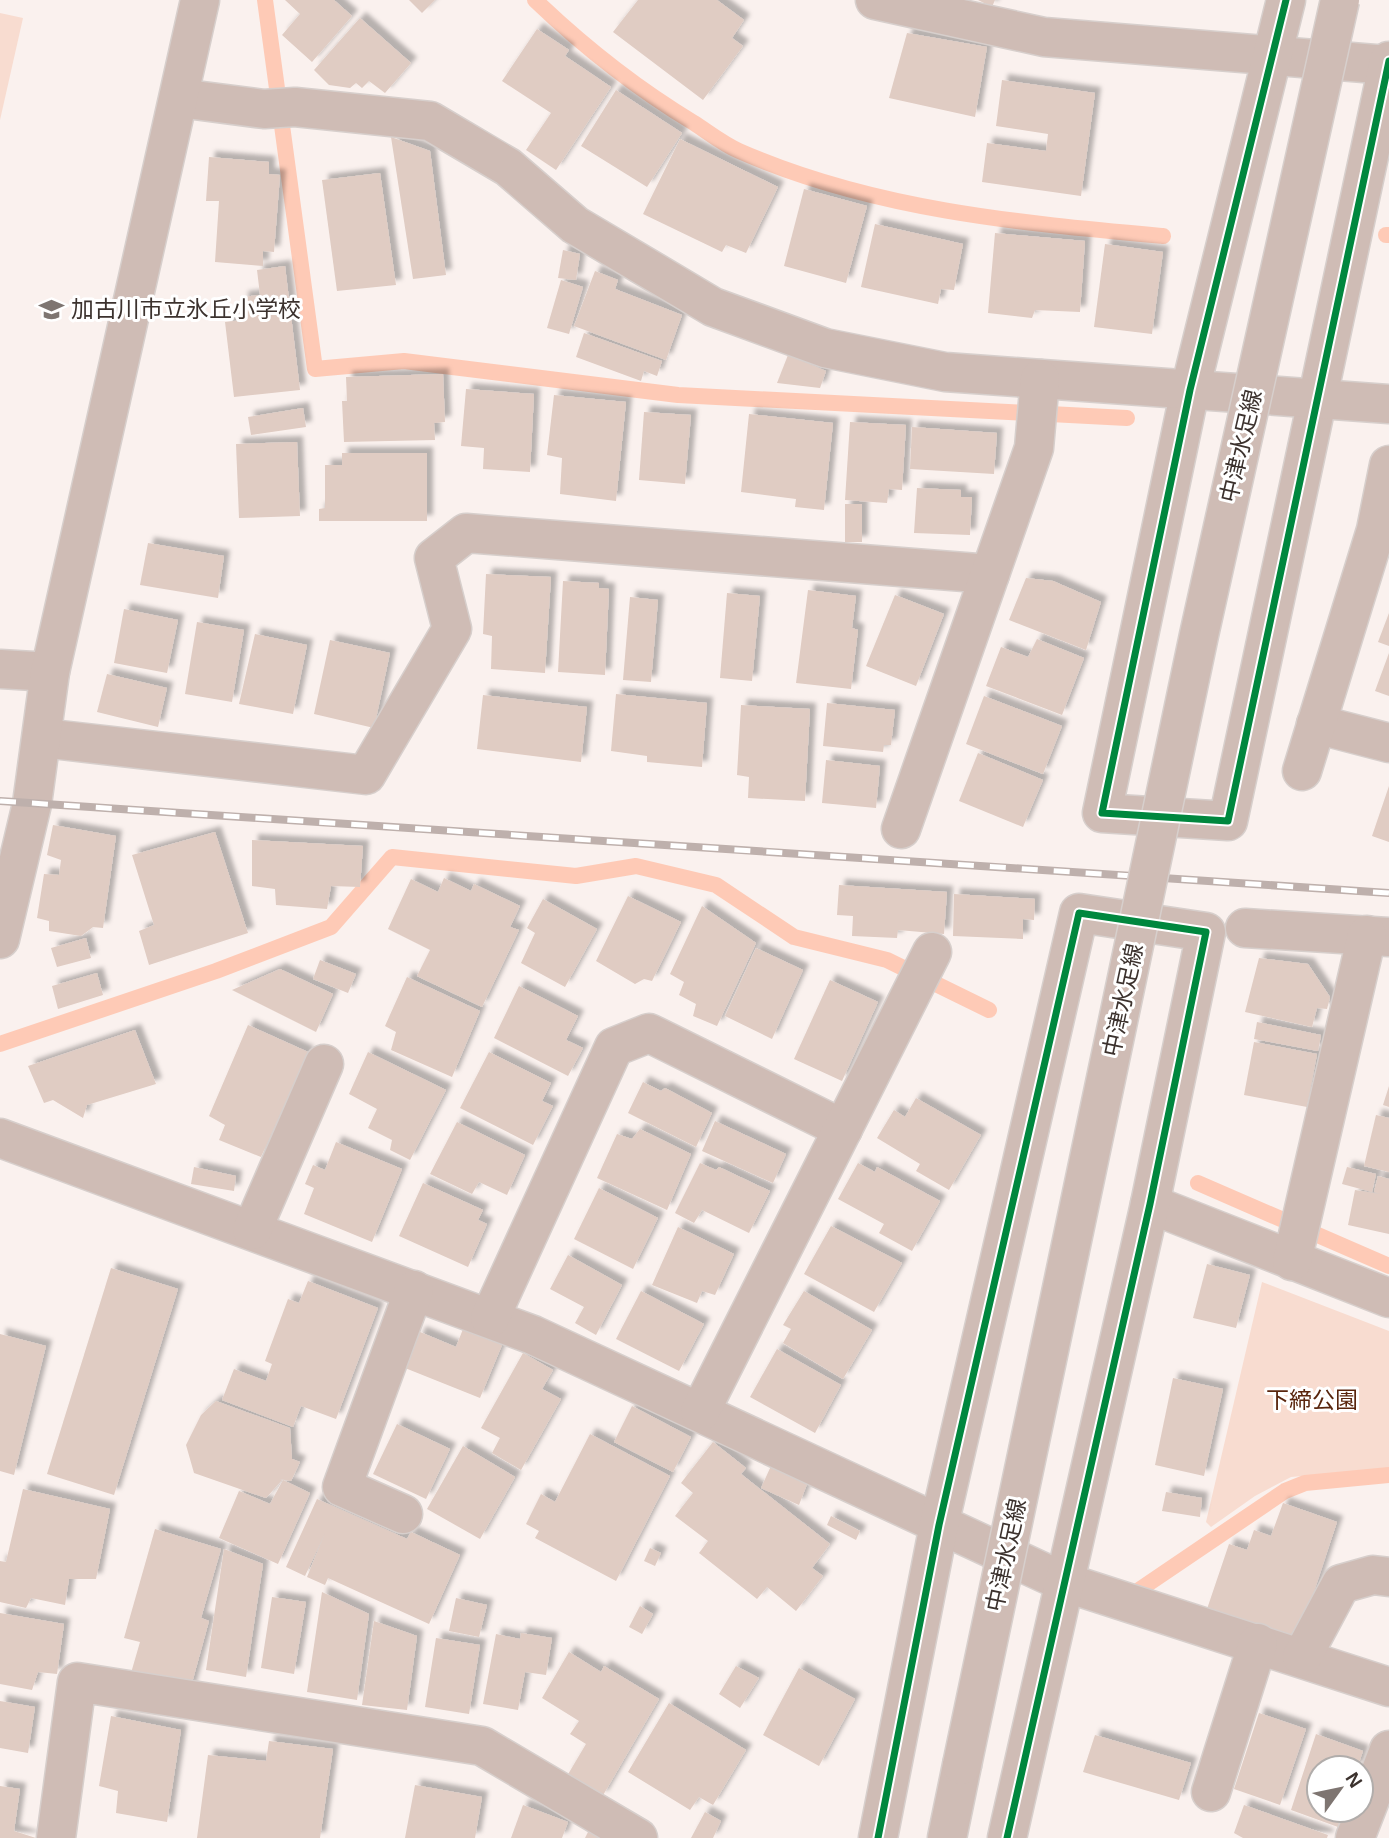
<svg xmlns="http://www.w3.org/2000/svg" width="1389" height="1838" font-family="Arial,'Noto Sans JP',sans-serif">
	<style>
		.green { fill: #f8dcd0 }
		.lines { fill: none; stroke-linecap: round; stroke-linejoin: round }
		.stream { stroke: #fecab6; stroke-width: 16 }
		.building { fill: #e0ccc3; filter: url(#shadow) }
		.minor-casing { stroke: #d7cfcc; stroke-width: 41 }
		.minor { stroke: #cfbcb5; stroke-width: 38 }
		.rail-casing { stroke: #beb0ac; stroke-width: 8 }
		.rail { stroke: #fff; stroke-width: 5; stroke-dasharray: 16; stroke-linecap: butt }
		.minor-bridge-casing { stroke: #d7cfcc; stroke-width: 41; stroke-linecap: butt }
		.minor-bridge { stroke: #cfbcb5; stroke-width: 38 }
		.cycleway-casing { stroke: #fff; stroke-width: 11 }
		.cycleway { stroke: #00873e; stroke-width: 7 }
		.labels { text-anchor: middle; stroke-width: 6; stroke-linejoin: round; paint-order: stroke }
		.poi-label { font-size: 23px; fill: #3c322e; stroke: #fff; text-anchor: start }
		.street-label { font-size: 23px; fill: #3c322e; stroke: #fff }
		.park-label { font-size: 23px; fill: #59250d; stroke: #fff }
	</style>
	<defs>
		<filter id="shadow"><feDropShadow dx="6" dy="-6" stdDeviation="2" flood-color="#0004"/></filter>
	</defs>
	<rect width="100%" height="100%" fill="#faf1ee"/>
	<g class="green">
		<polygon points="0,13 23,18 0,120"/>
		<polygon points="1262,1282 1389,1331 1389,1468 1291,1477 1255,1496 1211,1527 1206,1522"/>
	</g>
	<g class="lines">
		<g class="stream">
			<polyline points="265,0 315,369 404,361 678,395 1127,418"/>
			<path d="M535 0C584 47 636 88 694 123 708 132 723 144 739 151 873 210 1019 223 1163 236"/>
			<polyline points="1386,235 1389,235"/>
			<polyline points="0,1044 216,971 331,927 392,857 576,876 636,866 716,885 794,937 887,960 989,1010"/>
			<polyline points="1198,1183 1389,1266"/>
			<polyline points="1136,1592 1285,1491 1305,1483 1389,1475"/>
		</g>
	</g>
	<g class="building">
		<polygon points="285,0 334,0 352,16 312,62 282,35 300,14"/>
		<polygon points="409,0 435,0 422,13"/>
		<polygon points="638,0 717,0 744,20 732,38 743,46 703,100 613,32"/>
		<polygon points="978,0 995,0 992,7"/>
		<polygon points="360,18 411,63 385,93 369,81 362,88 356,83 350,88 329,85 314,70"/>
		<polygon points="537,29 569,50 565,56 611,87 556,170 526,150 551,113 502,81"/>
		<polygon points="907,33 987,47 975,117 889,98"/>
		<polygon points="1002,80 1095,93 1081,196 982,182 987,143 1046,151 1048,134 996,126"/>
		<polygon points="616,90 682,133 647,187 581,146"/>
		<polygon points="391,137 430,151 446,275 413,279"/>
		<polygon points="680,139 778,187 746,253 726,245 722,252 643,214"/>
		<polygon points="209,157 269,162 269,174 280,175 274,252 263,251 263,266 215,262 219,201 206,201"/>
		<polygon points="380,173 396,285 337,291 322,180"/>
		<polygon points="804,189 867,206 846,283 784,266"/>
		<polygon points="875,224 963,244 954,290 941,289 938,304 861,287"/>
		<polygon points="995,233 1085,241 1080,312 1035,310 1032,318 988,313"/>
		<polygon points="1105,244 1163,252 1152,334 1094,327"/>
		<polygon points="563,250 580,254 576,280 558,278"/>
		<polygon points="285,266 300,390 234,397 225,322 244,320 242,297 260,295 257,270"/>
		<polygon points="595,271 618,280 615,289 682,315 666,360 574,326"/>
		<polygon points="561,280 583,287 569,334 547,328"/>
		<polygon points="584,333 662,361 657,376 644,371 641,381 576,357"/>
		<polygon points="788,355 826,371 820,388 777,383"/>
		<polygon points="443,374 445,422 434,423 435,440 344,442 342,401 347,401 346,377"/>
		<polygon points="466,389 534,394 530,472 483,469 484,448 461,446"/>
		<polygon points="554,395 626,402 616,501 560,494 562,458 547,455"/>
		<polygon points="303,408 306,427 251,435 248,417"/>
		<polygon points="644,412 691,415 685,484 639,480"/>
		<polygon points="749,414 833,423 824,510 795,507 796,499 741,492"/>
		<polygon points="850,422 906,425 902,490 889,489 887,503 845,500"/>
		<polygon points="912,427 997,433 994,474 910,469"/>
		<polygon points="297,442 300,516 239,518 236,444"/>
		<polygon points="342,453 427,453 427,521 319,521 319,509 325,508 325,465 342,465"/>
		<polygon points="917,488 961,490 961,497 972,497 970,535 914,533"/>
		<rect x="845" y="504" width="17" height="38"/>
		<polygon points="148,543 224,556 218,598 140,585"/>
		<polygon points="486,574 551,577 545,673 491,669 492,636 483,634"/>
		<polygon points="1026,578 1053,581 1101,602 1086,650 1009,620"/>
		<polygon points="563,581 599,583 599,588 609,589 605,675 558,672"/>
		<polygon points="808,590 856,596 852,628 858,630 851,689 796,683"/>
		<polygon points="727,593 760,596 752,681 720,678"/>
		<polygon points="895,595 944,614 916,686 866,666"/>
		<polygon points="630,597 658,600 651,682 623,680"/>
		<polygon points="124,609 178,620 167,673 114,663"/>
		<polygon points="1389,613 1389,646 1378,642"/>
		<polygon points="197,622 244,630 232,702 185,694"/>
		<polygon points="255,634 307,645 293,714 239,704"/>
		<polygon points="1037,639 1084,658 1062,715 986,686 1001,647 1028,657"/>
		<polygon points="330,640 390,653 374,728 314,714"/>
		<polygon points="1389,653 1389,696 1375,691"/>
		<polygon points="107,674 167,688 158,727 97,712"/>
		<polygon points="616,694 707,703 702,767 647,762 647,756 611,751"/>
		<polygon points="483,695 587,707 581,762 477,749"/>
		<polygon points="984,696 1062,726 1043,774 966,744"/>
		<polygon points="827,703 895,710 891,745 884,745 883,752 823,746"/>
		<polygon points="741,705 810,709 805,801 748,798 749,777 737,775"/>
		<polygon points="978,753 1043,780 1023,827 959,801"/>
		<polygon points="826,760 880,766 876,808 822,803"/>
		<polygon points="1389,786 1389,842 1372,836"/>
		<polygon points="53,825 116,836 103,928 93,927 81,936 49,931 49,921 37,918 44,874 59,875 61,860 47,855"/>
		<polygon points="215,832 248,933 149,965 139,931 154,925 132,855"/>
		<polygon points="252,840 363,846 360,887 331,886 327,909 276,905 275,889 252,886"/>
		<polygon points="444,878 471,891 474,884 520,906 510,927 519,930 482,1007 417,976 430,950 388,929 411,879 438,892"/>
		<polygon points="839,885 947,892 944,934 898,930 897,938 852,936 853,916 837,915"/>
		<polygon points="954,894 1035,899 1034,920 1023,919 1023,939 953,936"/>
		<polygon points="628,896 681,922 652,981 644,979 635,984 596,961"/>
		<polygon points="543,899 597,929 565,987 521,963 535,933 527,928"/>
		<polygon points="702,906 756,943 717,1026 693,1016 696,1004 679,995 684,982 670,974"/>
		<polygon points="86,938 91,958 57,967 51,948"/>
		<polygon points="756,948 803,970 772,1039 725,1016"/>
		<polygon points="1259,958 1308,964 1330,997 1327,1009 1317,1008 1312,1027 1245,1012"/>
		<polygon points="320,960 356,974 348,993 313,979"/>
		<polygon points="280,969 333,994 316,1032 232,990"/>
		<polygon points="97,973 103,995 58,1009 52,986"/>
		<polygon points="407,977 480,1011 452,1077 391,1050 396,1032 385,1026"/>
		<polygon points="830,980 878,1002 842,1081 794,1059"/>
		<polygon points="519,986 578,1016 566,1040 583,1048 568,1076 494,1038"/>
		<polygon points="1257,1022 1321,1035 1318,1051 1254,1039"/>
		<polygon points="248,1025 308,1052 261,1157 219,1140 225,1125 209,1116"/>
		<polygon points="135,1030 156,1084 87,1105 83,1118 53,1100 44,1103 28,1066"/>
		<polygon points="1254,1042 1317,1054 1307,1107 1244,1095"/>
		<polygon points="368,1052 446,1090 410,1160 390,1150 392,1140 368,1128 377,1109 349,1094"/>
		<polygon points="489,1052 551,1083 542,1101 553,1106 533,1145 460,1108"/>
		<polygon points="643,1082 661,1091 665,1088 712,1113 696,1147 628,1113"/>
		<polygon points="1389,1086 1389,1107 1383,1105"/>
		<polygon points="916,1098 981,1135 949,1190 916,1171 920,1164 877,1138 894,1110 905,1117"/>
		<polygon points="1376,1115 1389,1118 1389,1172 1364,1166"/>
		<polygon points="715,1121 786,1154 773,1183 702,1151"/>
		<polygon points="457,1122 525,1155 507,1195 479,1182 472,1194 430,1174"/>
		<polygon points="640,1129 691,1154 667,1210 597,1178 617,1134 632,1139"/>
		<polygon points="336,1142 402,1169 372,1242 304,1214 314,1188 305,1184 313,1165 325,1170"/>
		<polygon points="700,1163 716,1170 719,1167 770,1191 749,1233 702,1210 694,1223 675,1213"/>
		<polygon points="858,1163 875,1172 877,1167 940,1201 912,1251 879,1233 884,1224 838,1199"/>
		<polygon points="194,1167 236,1176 234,1191 191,1184"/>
		<polygon points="1347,1167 1376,1174 1372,1192 1342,1184"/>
		<polygon points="1378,1176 1389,1179 1389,1234 1348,1225 1355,1190 1380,1194 1374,1192"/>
		<polygon points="423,1183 483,1210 478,1220 487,1224 468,1267 399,1236"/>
		<polygon points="599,1188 658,1218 633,1269 574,1239"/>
		<polygon points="831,1226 902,1263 874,1312 804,1274"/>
		<polygon points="678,1227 734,1254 715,1295 702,1291 697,1303 652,1285"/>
		<polygon points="568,1255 622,1285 596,1335 575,1323 584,1307 550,1289"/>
		<polygon points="1207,1264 1250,1275 1236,1328 1193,1318"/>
		<polygon points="111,1268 178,1289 114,1495 47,1474"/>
		<polygon points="308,1281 378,1308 336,1419 301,1406 293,1427 222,1400 234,1369 266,1381 272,1364 265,1361 288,1299 299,1303"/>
		<polygon points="641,1291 704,1324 679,1371 616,1339"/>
		<polygon points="804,1291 872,1330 843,1379 783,1343 791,1329 783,1325"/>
		<polygon points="463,1329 502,1345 480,1398 405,1368 420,1332 456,1347"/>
		<polygon points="0,1334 46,1346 14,1475 0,1471"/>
		<polygon points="777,1349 841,1385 815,1433 750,1397"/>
		<polygon points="523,1353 553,1370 542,1389 561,1399 521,1470 492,1453 500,1438 481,1428"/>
		<polygon points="1173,1378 1223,1389 1204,1476 1155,1465"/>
		<polygon points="216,1401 290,1428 292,1459 300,1462 291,1481 279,1479 282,1480 266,1498 194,1473 186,1445 201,1415"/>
		<polygon points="632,1406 691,1437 673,1472 614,1442"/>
		<polygon points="397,1424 450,1449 426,1499 373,1474"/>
		<polygon points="590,1434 670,1476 616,1581 535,1538 539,1531 526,1524 541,1494 555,1502"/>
		<polygon points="713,1442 746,1468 741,1474 830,1544 812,1568 823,1576 796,1611 767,1587 757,1599 699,1553 708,1541 675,1516 693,1493 681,1483"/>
		<polygon points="463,1446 515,1477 480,1539 427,1509"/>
		<polygon points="771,1466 807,1484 799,1505 761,1488"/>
		<polygon points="283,1480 310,1493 278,1564 219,1538 239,1491 270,1504"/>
		<polygon points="23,1489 110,1509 96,1579 69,1579 65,1605 31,1598 26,1608 0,1602 0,1561 6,1562"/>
		<polygon points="1166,1492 1202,1498 1200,1517 1162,1511"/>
		<polygon points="317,1499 407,1539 411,1532 460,1555 429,1624 328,1578 325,1585 307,1577 325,1533 305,1576 286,1567"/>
		<polygon points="1283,1503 1337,1522 1298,1640 1207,1609 1229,1544 1247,1550 1254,1530 1271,1536"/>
		<polygon points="831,1516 860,1531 856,1540 827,1525"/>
		<polygon points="155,1529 221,1549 201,1618 209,1621 190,1690 131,1673 140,1642 124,1638"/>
		<polygon points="650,1548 661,1553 655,1566 644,1561"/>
		<polygon points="224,1549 263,1564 246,1677 206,1670"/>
		<polygon points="322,1592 369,1614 357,1700 307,1692"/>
		<polygon points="272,1597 306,1602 294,1674 261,1668"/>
		<polygon points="456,1598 487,1605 479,1637 449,1631"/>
		<polygon points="640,1606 653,1614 642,1634 629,1627"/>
		<polygon points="0,1613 64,1624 57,1674 38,1672 32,1690 0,1684"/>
		<polygon points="374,1621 417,1636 407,1710 362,1705"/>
		<polygon points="521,1633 552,1638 546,1675 525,1672 518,1710 483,1704 496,1634 520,1639"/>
		<polygon points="436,1638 480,1645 469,1714 425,1707"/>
		<polygon points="569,1652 601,1672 604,1666 659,1699 602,1797 567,1776 586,1744 570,1734 579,1721 542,1698"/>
		<polygon points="736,1666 759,1678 740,1708 719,1694"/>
		<polygon points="799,1668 855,1699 819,1766 763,1735"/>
		<polygon points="0,1701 35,1707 28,1753 0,1748"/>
		<polygon points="669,1703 746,1750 713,1805 699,1797 690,1810 628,1772"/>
		<polygon points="1259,1713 1306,1729 1280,1805 1234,1789"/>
		<polygon points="111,1716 181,1730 167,1822 116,1813 118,1791 99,1786"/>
		<polygon points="1316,1734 1363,1751 1357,1768 1319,1768 1319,1810 1343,1810 1338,1827 1291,1810"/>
		<polygon points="1095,1735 1191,1763 1179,1800 1083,1772"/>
		<polygon points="269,1741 333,1749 320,1838 197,1838 208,1755 266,1761"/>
		<polygon points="415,1785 482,1797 475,1838 405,1838"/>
		<polygon points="0,1786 20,1789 14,1831 36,1838 0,1838"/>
		<polygon points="523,1805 568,1822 562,1838 511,1838"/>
		<polygon points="1244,1805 1328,1835 1327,1838 1243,1838 1234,1833"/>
		<polygon points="705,1812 721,1821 713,1838 691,1838"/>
		<polygon points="589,1830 602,1838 585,1838"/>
	</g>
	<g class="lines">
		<defs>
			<g id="minor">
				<polyline points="875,0 1044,37 1389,65"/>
				<polyline points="1286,0 1190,390 1102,813 1228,821 1389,61"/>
				<polyline points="179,98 264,109 295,107 430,121 508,167 575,225 713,307 825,348 945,372 1389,404"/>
				<polyline points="0,669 50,672"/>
				<polyline points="1316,724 1389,743"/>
				<polyline points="43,738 366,775 452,629 434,558 466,533 990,574"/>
				<polyline points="1302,771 1376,530 1389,465"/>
				<polyline points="901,829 1034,448 1040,379"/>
				<polyline points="1245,928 1389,937"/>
				<polyline points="0,939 32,804 50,672 200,0"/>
				<polyline points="0,1138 533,1335 1064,1582 1389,1687"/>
				<polyline points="1150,1204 1389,1298"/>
				<polyline points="252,1230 324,1064"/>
				<polyline points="1292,1261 1367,935"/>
				<polyline points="490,1318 614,1047 649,1033 843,1129"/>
				<polyline points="700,1412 932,952"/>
				<polyline points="403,1514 342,1487 414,1290"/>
				<polyline points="1302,1657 1341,1584 1373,1575 1389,1577"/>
				<polyline points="1211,1792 1258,1643"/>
				<polyline points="56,1838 77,1682 482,1746 638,1838"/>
				<polyline points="878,1838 939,1525 1079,913 1206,932 1150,1204 1007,1838"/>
				<polyline points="947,1838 962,1765"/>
				<polyline points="1355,1838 1389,1750"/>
			</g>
		</defs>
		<use href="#minor" class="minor-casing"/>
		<use href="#minor" class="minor"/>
		<defs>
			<polyline id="rail" points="0,801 1389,893"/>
		</defs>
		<use href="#rail" class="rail-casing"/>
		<use href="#rail" class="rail"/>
		<defs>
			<polyline id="minor-bridge" points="962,1765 1199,635 1340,0"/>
		</defs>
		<use href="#minor-bridge" class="minor-bridge-casing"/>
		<use href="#minor-bridge" class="minor-bridge"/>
		<defs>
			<g id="cycleway">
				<polyline points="1286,0 1190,390 1102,813 1228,821 1389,61"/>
				<polyline points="878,1838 939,1525 1079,913 1206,932 1150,1204 1007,1838"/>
			</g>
		</defs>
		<use href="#cycleway" class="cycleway-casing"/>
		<use href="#cycleway" class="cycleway"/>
	</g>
	<defs>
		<symbol id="school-bare" viewBox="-9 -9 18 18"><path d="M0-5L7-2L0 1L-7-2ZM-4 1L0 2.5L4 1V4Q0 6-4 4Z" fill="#7e7571" stroke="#fff" stroke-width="2.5" paint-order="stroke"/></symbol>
	</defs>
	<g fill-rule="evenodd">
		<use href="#school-bare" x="34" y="292" width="35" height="35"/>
	</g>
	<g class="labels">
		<g class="poi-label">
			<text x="71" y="317">加古川市立氷丘小学校</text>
		</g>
		<g class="street-label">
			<text transform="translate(1241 446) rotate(-77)" y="8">中津水足線</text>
			<text transform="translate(1123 1000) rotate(-78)" y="8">中津水足線</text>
			<text transform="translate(1006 1555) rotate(-78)" y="8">中津水足線</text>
		</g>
		<g class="park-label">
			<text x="1312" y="1408">下締公園</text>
		</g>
	</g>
	<g transform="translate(1340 1789) rotate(57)"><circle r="33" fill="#ffffff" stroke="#b1adab" stroke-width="2"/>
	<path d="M0-5L12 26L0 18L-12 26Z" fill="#7e7571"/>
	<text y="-10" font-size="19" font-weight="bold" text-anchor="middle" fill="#3c322e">N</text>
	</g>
</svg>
